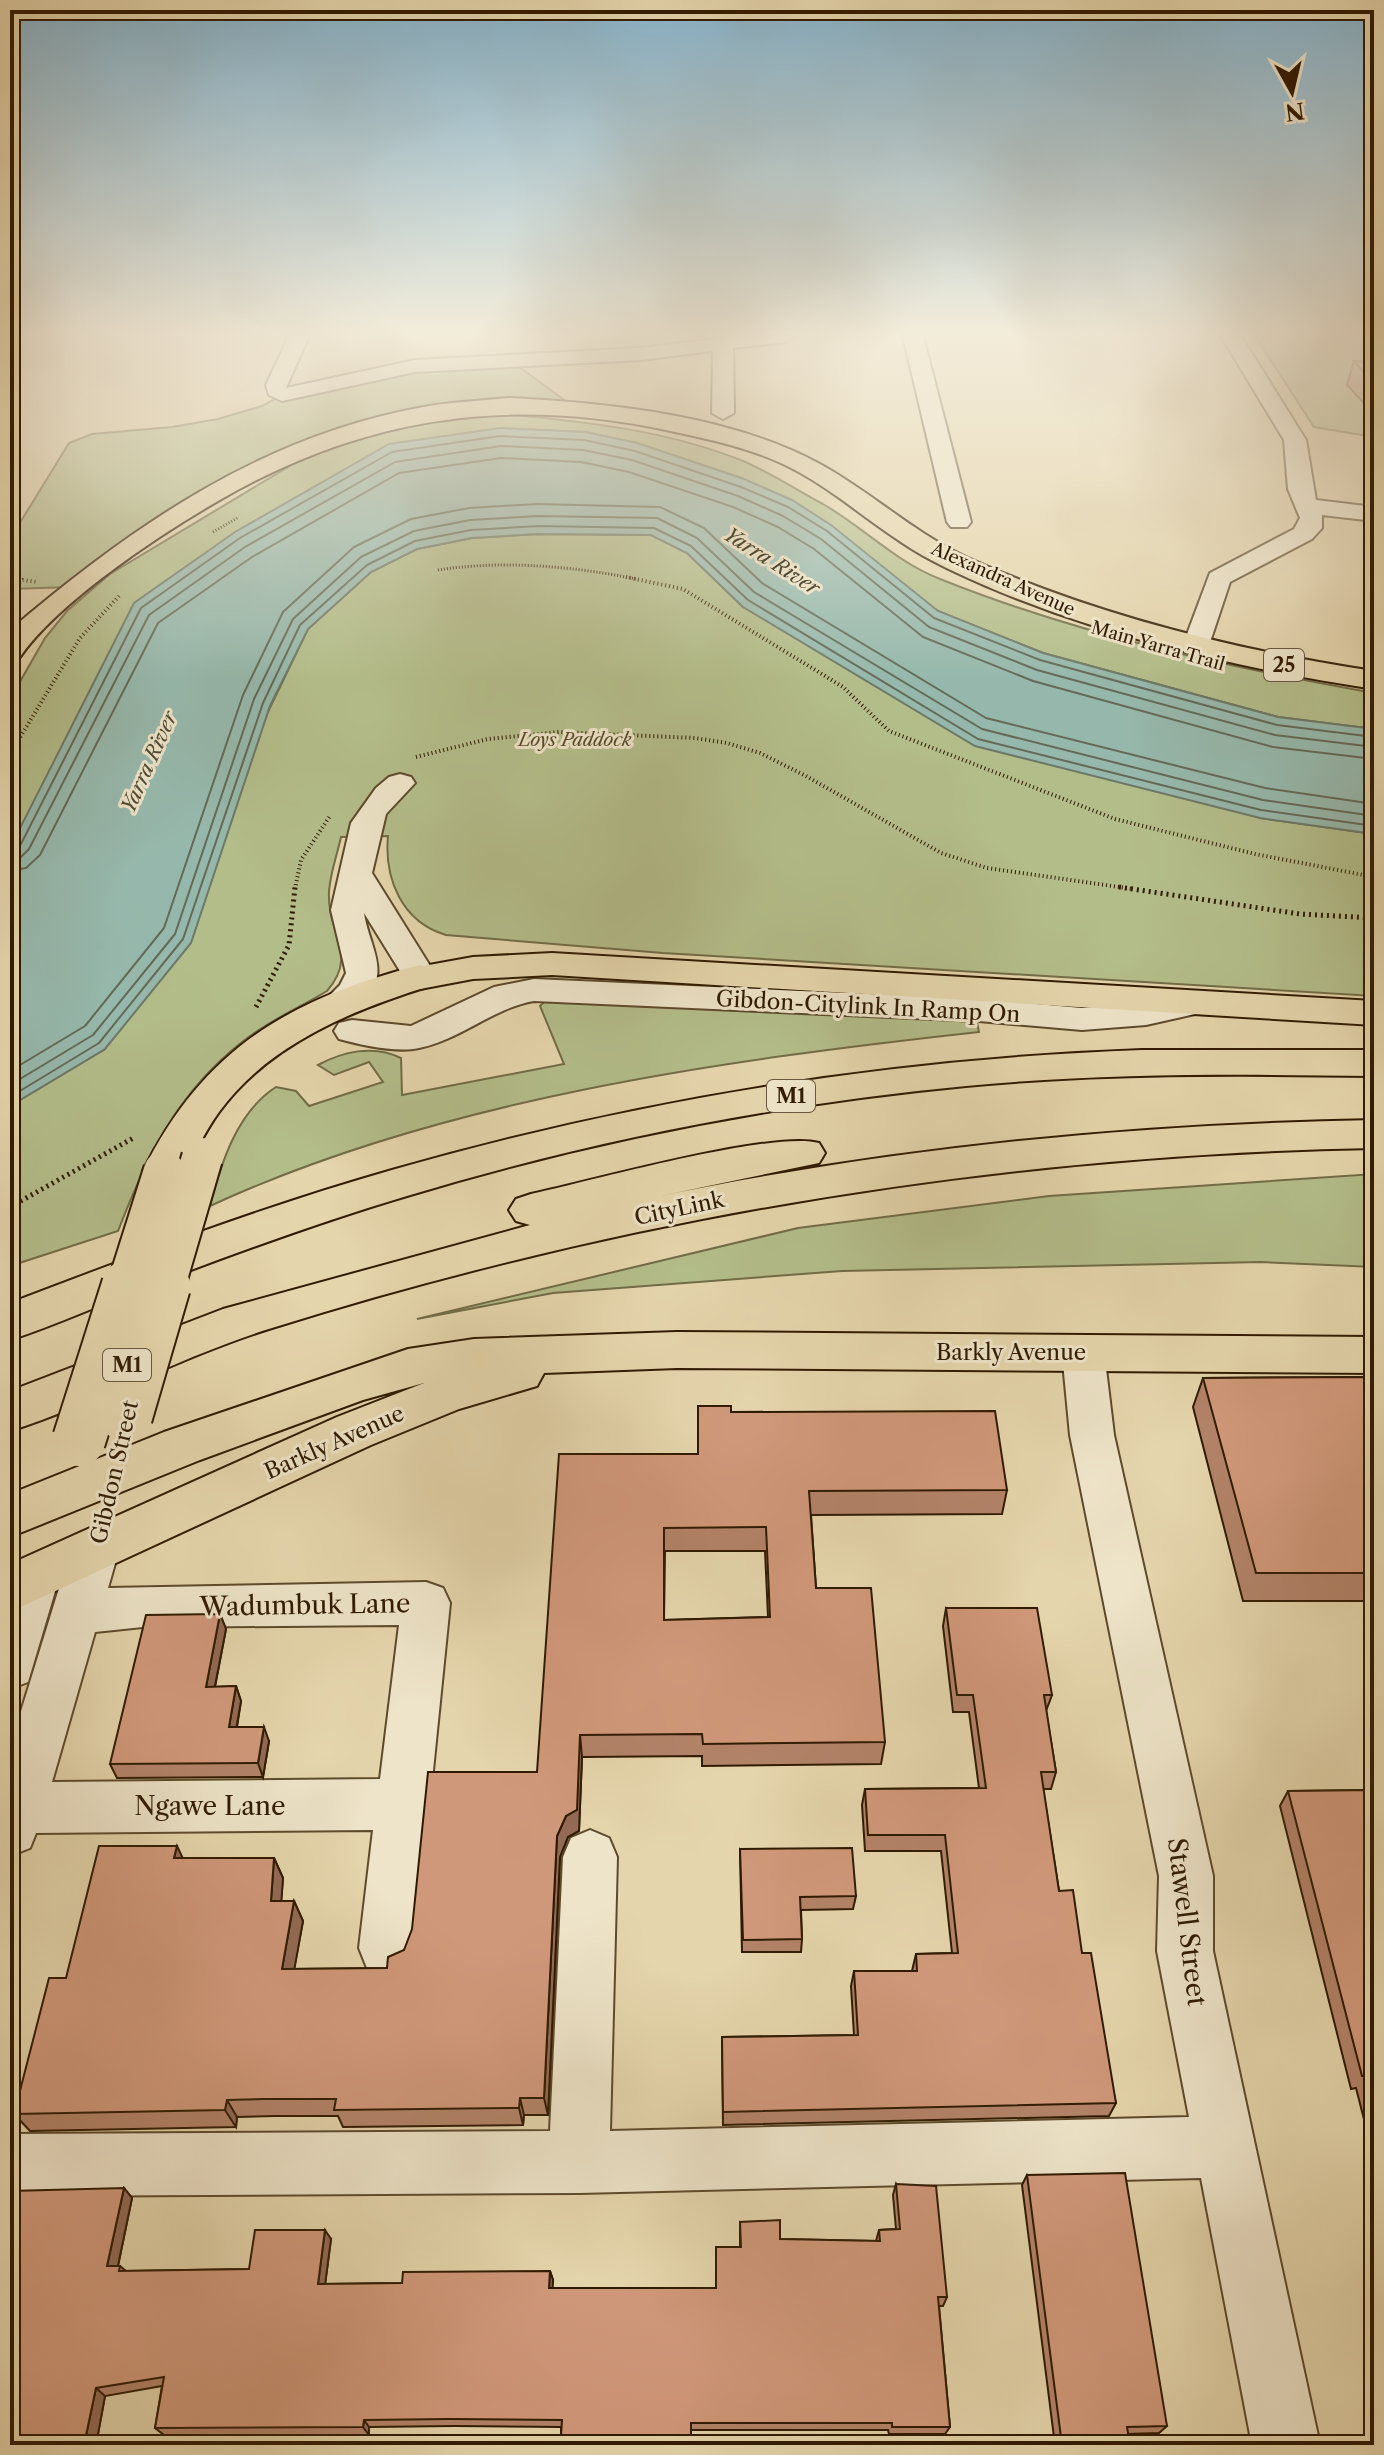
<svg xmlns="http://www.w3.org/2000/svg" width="1384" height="2455" font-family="'Libre Caslon Text',serif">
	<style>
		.green { fill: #b3bd8a; stroke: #726c46; stroke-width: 2 }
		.water { fill: #96b8ac; stroke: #6d7968; stroke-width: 2 }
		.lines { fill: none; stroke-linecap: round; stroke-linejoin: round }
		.shore { stroke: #636a57; stroke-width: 2 }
		.minor-casing { stroke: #5d4a2c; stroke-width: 4 }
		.major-casing { stroke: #301b02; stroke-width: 4 }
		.highway-casing { stroke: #301b02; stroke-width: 4 }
		.path-far2 { stroke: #301b02; stroke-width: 3; stroke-dasharray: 1 2; stroke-linecap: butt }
		.path-far1 { stroke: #301b02; stroke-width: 4; stroke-dasharray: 1 3; stroke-linecap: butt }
		.path { stroke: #301b02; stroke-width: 5; stroke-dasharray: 2 4; stroke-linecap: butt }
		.minor { fill: #eee4c9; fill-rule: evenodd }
		.major { fill: #e5d5ac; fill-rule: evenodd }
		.highway { fill: #e5d5ac; fill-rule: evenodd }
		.major-bridge-far1-casing { stroke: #301b02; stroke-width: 44; stroke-linecap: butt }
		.major-bridge-casing { stroke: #301b02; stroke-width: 56; stroke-linecap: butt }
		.major-bridge-far1 { stroke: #e5d5ac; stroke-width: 40 }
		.major-bridge { stroke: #e5d5ac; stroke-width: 52 }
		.wall { fill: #b38369; stroke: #301b02; stroke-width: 2; fill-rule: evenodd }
		.shaded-wall { fill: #926a55; stroke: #301b02; stroke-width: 2 }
		.building { fill: #d0987a; stroke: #301b02; stroke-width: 2; fill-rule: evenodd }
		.labels { text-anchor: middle; stroke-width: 6; stroke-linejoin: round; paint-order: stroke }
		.far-street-label { font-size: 18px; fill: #301b02; stroke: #eee4c9 }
		.far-park-label { font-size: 18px; font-style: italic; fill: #574c2b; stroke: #eee4c9 }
		.far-water-label { font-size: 20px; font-style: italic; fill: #4f4a35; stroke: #eee4c9 }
		.shield { fill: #eee4c9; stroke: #69573e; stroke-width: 2 }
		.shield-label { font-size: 20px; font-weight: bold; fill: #301b02 }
		.street-label { font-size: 22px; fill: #301b02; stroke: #eee4c9 }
		.near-street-label { font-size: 26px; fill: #301b02; stroke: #eee4c9 }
	</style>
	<rect width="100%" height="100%" fill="#e5d5ac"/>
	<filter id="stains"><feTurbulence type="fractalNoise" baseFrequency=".0025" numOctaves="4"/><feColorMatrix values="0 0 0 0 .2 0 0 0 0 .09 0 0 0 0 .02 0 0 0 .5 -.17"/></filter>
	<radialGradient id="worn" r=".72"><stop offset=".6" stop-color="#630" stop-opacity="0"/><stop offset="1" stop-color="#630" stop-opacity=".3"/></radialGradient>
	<g class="green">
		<polygon points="1255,336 1374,336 1374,437 1314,427"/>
		<polygon points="511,361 574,407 468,407 288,453 72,587 10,589 10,539 69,443 92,434 172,427 218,419 262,406 282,395 436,363"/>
		<path d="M506 414C587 422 666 430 743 461 771 473 797 490 823 504 863 527 896 562 940 579 1080 635 1227 667 1374 693V729L1278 717 1043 653 938 611 744 479 637 443 585 432 500 428 10 848V699L45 638 67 611 110 574 293 464 352 439 455 416Z"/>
		<path d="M539 534 651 535 687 553 743 607 1260 818 1374 834V996L663 953 446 935C402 922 384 879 388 836L341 837C337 855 330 874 329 892 327 935 359 954 327 991 299 1008 268 1021 242 1042 177 1093 147 1156 118 1231L10 1266V1106L105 1049 308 629 371 572 417 549 472 538Z"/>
		<path d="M545 1001 976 1018 979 1032C725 1060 444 1098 210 1206 221 1163 237 1112 276 1087L296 1091 309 1106 383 1082 369 1062 334 1075 318 1065C342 1052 373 1044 401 1058L402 1095 564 1064 540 1006Z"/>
		<polygon points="1374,1174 1374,1267 1261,1262 842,1271 553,1293 417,1319 798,1228 1049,1196"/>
	</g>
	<polygon class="water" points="500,428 585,432 637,443 744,479 792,500 831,525 938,611 1043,653 1278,717 1374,729 1374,834 1260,818 975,746 743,607 687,553 651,535 539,534 472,538 417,549 371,572 308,629 270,706 191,943 105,1049 10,1106 10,848 134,603 235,532 389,444"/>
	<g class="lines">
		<g class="shore">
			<polyline points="10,849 21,844 141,608 240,538 392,452 500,436 584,440 635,451 741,487 788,507 827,531 934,618 1040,660 1277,725 1374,737"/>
			<polyline points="10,859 21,857 29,849 149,615 245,547 395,462 501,446 583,450 632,460 738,496 783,516 821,539 929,627 1037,670 1275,735 1374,747"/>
			<polyline points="10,871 26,868 40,855 158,623 252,557 399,473 501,458 581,462 629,472 733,507 778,527 814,549 923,637 1033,681 1273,747 1374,759"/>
			<polyline points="10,1071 85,1026 164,928 243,695 283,612 354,547 411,519 469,508 537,504 660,507 704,528 762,583 986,718 1265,788 1374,804"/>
			<polyline points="10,1085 93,1035 175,934 254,699 293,619 361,557 414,531 470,520 538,516 657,518 697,538 754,592 982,729 1263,800 1374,816"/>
			<polyline points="10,1097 99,1043 183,939 263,703 300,625 367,565 415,541 471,530 538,526 654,528 691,546 748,600 978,739 1261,810 1374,826"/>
		</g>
		<defs>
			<g id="minor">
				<polygon points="289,336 309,336 286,388 415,360 641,348 736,336 796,336 786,342 733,348 734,413 723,419 712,413 713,351 641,360 415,372 282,401 269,395 266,385"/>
				<polygon points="903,336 923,336 971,522 967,527 951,527 947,522"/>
				<polygon points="1221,336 1241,336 1306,440 1316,500 1374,507 1374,521 1322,515 1322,528 1312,539 1230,582 1209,645 1205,651 1187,651 1183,645 1210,573 1294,529 1300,518 1288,489 1284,440"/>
				<path d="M400 774 411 777 415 783 386 814 372 873 437 977 432 984 420 988 408 984 364 913C369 947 393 974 362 1002 350 1013 342 1015 327 1011L322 1003 340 985 346 973 331 910 351 823 376 788 389 777Z"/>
				<path d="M534 979 979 999 1082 1008 1146 1003 1201 991 1213 994 1218 1002 1213 1010 1146 1025 1082 1030 979 1021 534 1001C493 1008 460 1040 419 1048 397 1053 361 1045 339 1039L334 1031 339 1023 352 1020 411 1026 494 987Z"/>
				<polygon points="1083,1335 1098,1340 1104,1352 1114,1435 1213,1876 1213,1951 1320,2445 1252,2445 1201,2178 579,2193 10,2196 10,2134 550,2131 563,1857 571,1838 590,1830 609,1838 617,1857 610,2131 1189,2117 1157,1951 1159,1876 1070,1435 1062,1352 1068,1340"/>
				<path d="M94 1533 111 1539 118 1553 108 1588 426 1582 443 1588 450 1603 415 1948 407 1968 387 1976 367 1968 359 1948 373 1830 36 1833 30 1848 10 1856V1747L70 1553 77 1539ZM399 1625 380 1779 52 1782 95 1632 143 1627Z"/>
				<polygon points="35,1557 52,1563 59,1578 28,1682 10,1689 10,1581 18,1563"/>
			</g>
			<g id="major">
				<path d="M509 398C609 403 730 415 820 464 871 492 914 533 968 558 1098 616 1234 650 1374 671V689C1244 669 1115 640 993 589 961 575 929 561 901 542 861 516 826 484 783 464 745 446 702 438 661 429 501 396 359 419 218 501 159 535 58 602 20 657L10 660V630C131 527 259 438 418 408 447 402 479 401 509 398Z"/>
				<path d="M420 965 433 969 439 977 433 985C355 1009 269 1043 219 1112 203 1134 193 1158 179 1181L164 1186 149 1181 143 1171C204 1048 290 999 420 965Z"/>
				<polygon points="677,1332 1374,1337 1374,1373 677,1368 544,1373 537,1386 459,1409 371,1445 10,1612 10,1564 337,1417 424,1383 363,1400 200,1460 10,1537 10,1494 164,1432 408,1349 474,1339"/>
			</g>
			<g id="highway">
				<polygon points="552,953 1374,1001 1374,1025 552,975 473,979 420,989 407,985 401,977 407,969 473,957"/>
				<path d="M1142 1050H1374V1076C1238 1074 1102 1073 966 1086 778 1104 588 1141 407 1196 322 1221 238 1252 154 1284 106 1302 59 1324 10 1340V1303C136 1255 262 1207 392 1170 636 1100 888 1059 1142 1050Z"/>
				<path d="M1374 1120V1148C999 1155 630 1216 272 1328 182 1356 99 1402 10 1431V1391L223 1309 530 1225 516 1221 509 1210 516 1199 531 1194C588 1182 773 1130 819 1143L825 1153 819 1163 655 1197C892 1148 1131 1124 1374 1120Z"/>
			</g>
		</defs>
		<use href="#minor" class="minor-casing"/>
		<use href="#major" class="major-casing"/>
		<use href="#highway" class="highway-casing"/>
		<g class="path-far2">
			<polyline points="213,532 239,517"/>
			<path d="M438 570C501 560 573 566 636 579"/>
		</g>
		<g class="path-far1">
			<polyline points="626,577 683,589 843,687 889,731 1115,819 1255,854 1374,877"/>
			<polyline points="10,590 23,580 37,582"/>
			<polyline points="10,754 80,638 119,596"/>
			<polyline points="416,757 488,739 559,732 695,738 727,743 760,753 806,776 941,853 987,868 1133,889"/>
			<polyline points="295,889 301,860 330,816"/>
		</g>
		<g class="path">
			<polyline points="1119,887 1300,914 1374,918"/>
			<polyline points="256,1007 289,945 295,887"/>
			<polyline points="10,1207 135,1137"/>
		</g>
		<use href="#minor" class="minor"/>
		<use href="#major" class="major"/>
		<use href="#highway" class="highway"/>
		<defs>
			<g id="major-bridge-far1">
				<polyline points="127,1288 164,1171"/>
				<polyline points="164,1288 202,1158"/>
			</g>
			<g id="major-bridge">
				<polyline points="126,1416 164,1286"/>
				<polyline points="79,1440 128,1286"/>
			</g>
		</defs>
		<use href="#major-bridge-far1" class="major-bridge-far1-casing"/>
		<use href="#major-bridge" class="major-bridge-casing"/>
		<use href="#major-bridge-far1" class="major-bridge-far1"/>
		<use href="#major-bridge" class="major-bridge"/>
	</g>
	<g class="wall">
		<polygon points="1354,361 1374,383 1374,414 1347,385"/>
		<polygon points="1374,1377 1374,1601 1243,1601 1193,1407 1203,1378"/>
		<path d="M731 1412 1007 1490 1002 1514 811 1515 816 1588 885 1742 881 1764 702 1766V1756L582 1757 579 1831 568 1837 560 1857 548 2115H524L523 2125 343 2127 338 2116H275L237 2117 236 2127 30 2131 14 2114 66 1978 183 1858H274L283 1878 281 1901H294L303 1921 294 1969 387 1968 404 1950 537 1772 698 1454ZM665 1551H765L768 1617 664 1620Z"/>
		<polygon points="946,1608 1052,1695 1046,1711 1056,1772 1051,1789 1043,1789 1059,1891 1082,1953 1116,2103 1109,2116 723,2125 722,2037 854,2035 851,1986 854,1971 912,1971 916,1954 952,1953 941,1851 865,1851 862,1805 865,1789 979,1788 969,1712 953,1712 943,1626"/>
		<polygon points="220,1614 226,1629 215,1687 236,1686 241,1701 237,1727 269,1741 263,1777 117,1778 110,1764"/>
		<polygon points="1374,1790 1374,2151 1372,2151 1356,2088 1351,2089 1280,1806 1288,1791"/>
		<polygon points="740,1849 856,1896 853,1909 801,1910 802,1939 801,1952 742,1952"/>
		<polygon points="1027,2175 1167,2426 1159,2433 1128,2434 1130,2445 1055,2445 1022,2185"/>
		<polygon points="896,2184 947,2297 943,2306 939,2306 950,2427 945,2434 889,2434 888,2430 691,2430 691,2442 563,2443 561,2436 561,2427 454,2426 369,2427 369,2435 164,2435 155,2428 162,2386 105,2396 96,2445 10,2445 124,2188 132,2198 118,2266 120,2266 126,2271 249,2269 331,2239 325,2284 402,2283 550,2271 553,2280 552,2288 716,2288 740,2247 740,2222 780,2239 876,2241 879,2230 896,2229 893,2195"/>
	</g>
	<g class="shaded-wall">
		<polygon points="220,1614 226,1629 212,1701 206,1687"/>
		<polygon points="236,1686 241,1701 234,1742 229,1727"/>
		<polygon points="264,1727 269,1741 263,1777 258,1763"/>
		<polygon points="580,1735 582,1757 579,1831 568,1837 560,1857 548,2115 544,2098 557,1836 566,1816"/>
		<polygon points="177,1846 187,1867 174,1858"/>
		<polygon points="274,1858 283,1878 280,1921 271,1901"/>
		<polygon points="294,1901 303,1921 291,1988 282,1969"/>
		<polygon points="520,2098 524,2115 523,2125 519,2108"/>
		<polygon points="227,2100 237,2117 236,2127 225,2110"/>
		<polygon points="124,2188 132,2198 116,2275 107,2266"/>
		<polygon points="325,2230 331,2239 324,2293 318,2284"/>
		<polygon points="550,2271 553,2280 552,2297 549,2288"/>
		<polygon points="96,2388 105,2396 96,2445 84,2445"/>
		<polygon points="364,2420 369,2427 369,2435 363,2427"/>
	</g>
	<g class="building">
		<polygon points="1354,361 1374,362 1374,383"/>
		<polygon points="1374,1377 1374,1573 1256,1573 1203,1378"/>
		<path d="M698 1406H731V1412L995 1411 1007 1490 809 1491 816 1588H871L885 1742 703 1744 702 1734 580 1735 577 1810 566 1816 557 1836 544 2098H520L519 2108 334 2110 336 2099H265L227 2100 225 2110 14 2114 49 1978H66L99 1846H177L174 1858H274L271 1901H294L282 1969 387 1968 388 1957 404 1950 412 1929 428 1772H537L559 1454H698ZM766 1527 770 1617 664 1620V1528Z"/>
		<polygon points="946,1608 1037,1608 1052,1695 1044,1695 1056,1772 1041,1772 1059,1891 1073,1890 1082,1953 1091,1953 1116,2103 723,2112 722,2037 858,2035 854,1971 917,1971 916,1954 958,1953 945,1835 868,1835 865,1789 986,1788 973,1695 957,1695"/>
		<polygon points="220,1614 206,1687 236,1686 229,1727 264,1727 258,1763 110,1764 146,1615"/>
		<polygon points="1374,1790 1374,2103 1367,2076 1362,2076 1288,1791"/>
		<polygon points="852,1848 856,1896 800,1897 802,1939 743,1940 740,1849"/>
		<polygon points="1125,2173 1167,2426 1127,2427 1130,2445 1062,2445 1027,2175"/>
		<polygon points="896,2184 936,2186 947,2297 938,2297 950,2427 892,2427 892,2423 691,2423 691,2435 561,2436 562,2420 450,2419 364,2420 363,2427 155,2428 164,2377 96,2388 84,2445 10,2445 10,2191 124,2188 107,2266 120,2266 119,2271 249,2269 255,2230 325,2230 318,2284 402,2283 403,2272 550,2271 549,2288 716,2288 716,2247 741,2247 740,2222 780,2220 780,2239 880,2241 879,2230 900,2229"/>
	</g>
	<linearGradient id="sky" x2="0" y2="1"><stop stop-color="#87b6d0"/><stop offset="0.49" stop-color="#f3ecda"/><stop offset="1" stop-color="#f3ecda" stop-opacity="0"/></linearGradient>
	<rect width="1384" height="680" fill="url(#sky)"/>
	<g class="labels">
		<g class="far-street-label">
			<text transform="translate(1003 579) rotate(24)" y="6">Alexandra Avenue</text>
			<text transform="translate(1158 646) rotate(16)" y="6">Main Yarra Trail</text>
		</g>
		<g class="far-park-label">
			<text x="575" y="746">Loys Paddock</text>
		</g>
		<g class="far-water-label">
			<text transform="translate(772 561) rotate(32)" y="7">Yarra River</text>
			<text transform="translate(149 762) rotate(-66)" y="7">Yarra River</text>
		</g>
		<g class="shield">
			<rect x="1264" y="649" width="40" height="32" rx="6"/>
			<rect x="767" y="1080" width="48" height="32" rx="6"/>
			<rect x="103" y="1349" width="48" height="32" rx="6"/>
		</g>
		<g class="shield-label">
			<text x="1284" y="672">25</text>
			<text x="791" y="1103">M1</text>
			<text x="127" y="1372">M1</text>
		</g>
		<g class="street-label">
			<text transform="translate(868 1006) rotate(3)" y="8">Gibdon-Citylink In Ramp On</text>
			<text transform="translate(679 1208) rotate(-12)" y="8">CityLink</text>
			<text x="1011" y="1360">Barkly Avenue</text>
			<text transform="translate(334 1442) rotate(-24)" y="8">Barkly Avenue</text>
			<text transform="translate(114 1472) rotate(-77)" y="8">Gibdon Street</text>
		</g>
		<g class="near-street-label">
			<text transform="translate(305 1605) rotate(-1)" y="9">Wadumbuk Lane</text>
			<text x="210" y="1815">Ngawe Lane</text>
			<text transform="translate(1187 1922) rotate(83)" y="9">Stawell Street</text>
		</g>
	</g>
	<rect width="1384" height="2455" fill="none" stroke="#e5d5ac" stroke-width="40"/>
	<rect x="12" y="12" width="1360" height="2431" fill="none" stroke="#301b02" stroke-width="4"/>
	<rect x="20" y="20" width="1344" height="2415" fill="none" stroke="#301b02" stroke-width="2"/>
	<g transform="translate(1292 92) rotate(172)" stroke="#eee4c9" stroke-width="6" paint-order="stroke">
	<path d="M0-6L14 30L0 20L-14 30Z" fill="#301b02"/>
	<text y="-12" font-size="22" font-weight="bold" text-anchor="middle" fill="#301b02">N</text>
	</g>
	<rect width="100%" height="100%" filter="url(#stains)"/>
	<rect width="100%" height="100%" fill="url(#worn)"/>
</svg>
